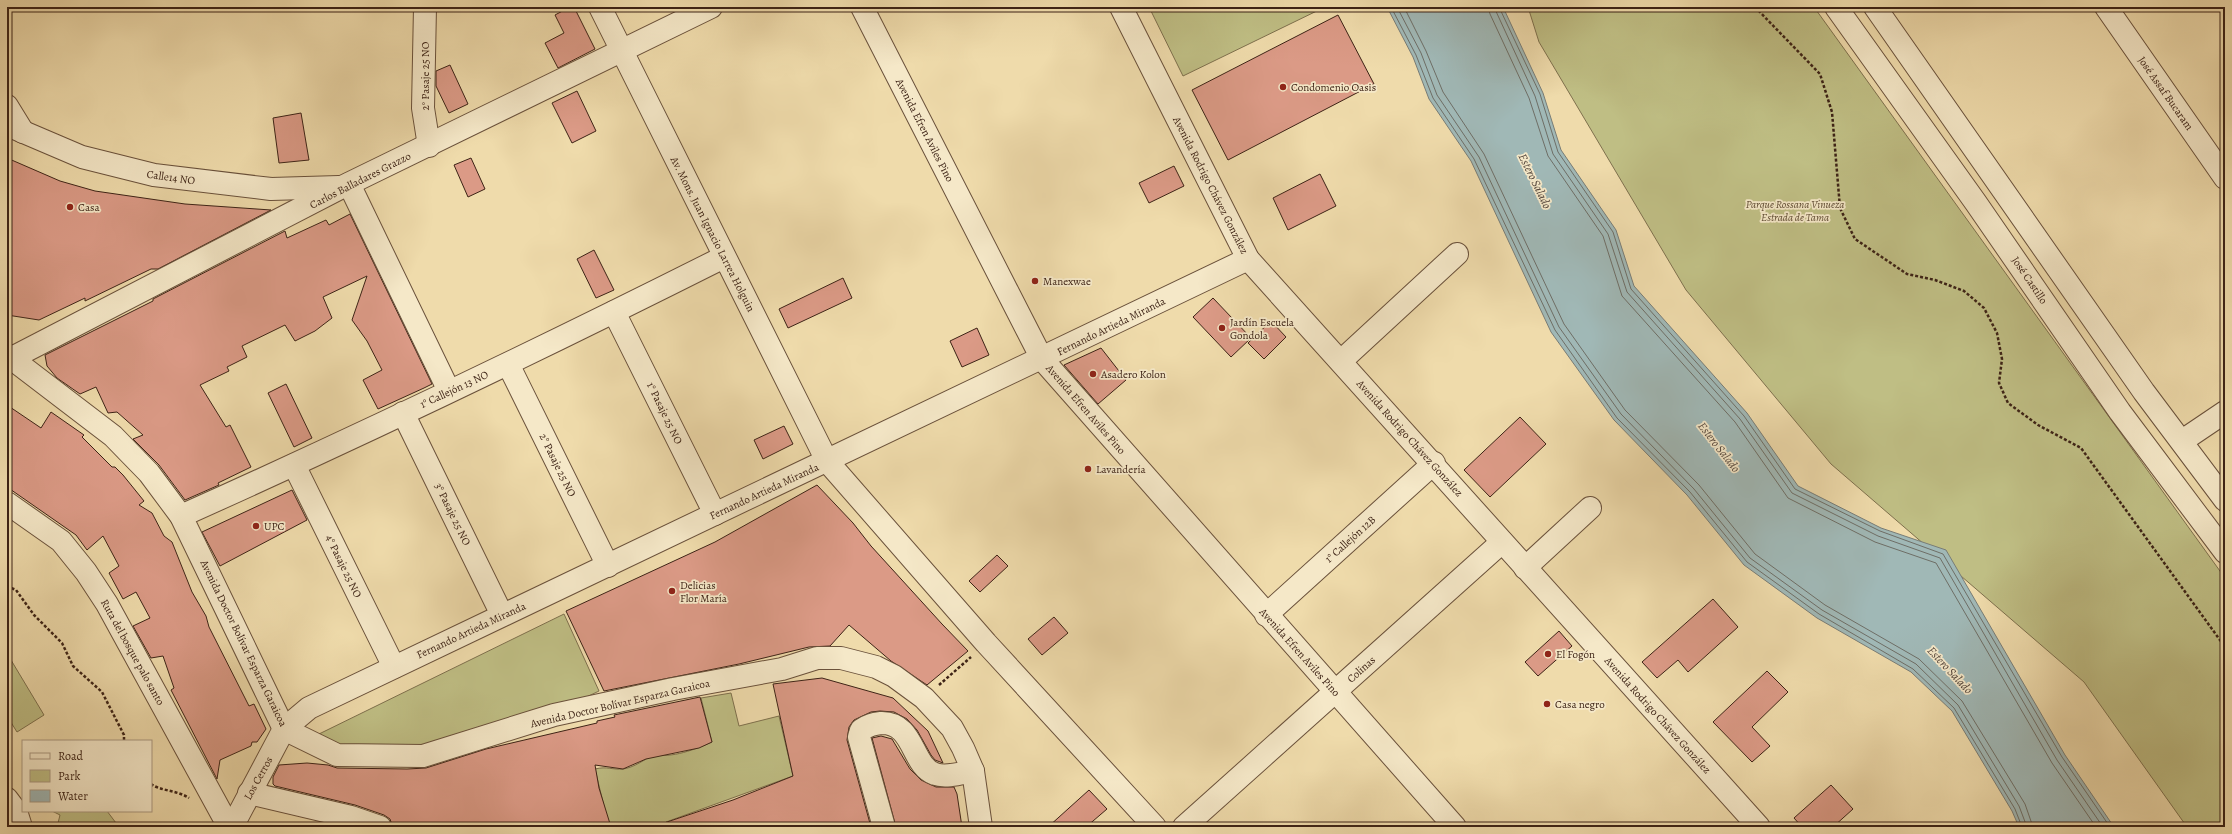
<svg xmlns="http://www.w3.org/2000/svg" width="2232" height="834" font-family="Alegreya,serif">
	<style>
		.green { fill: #bfbe84; stroke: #7e704d }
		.water { fill: #a0b8b6; stroke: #787c76 }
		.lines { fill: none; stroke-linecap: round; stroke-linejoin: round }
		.shore { stroke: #6e6e66; stroke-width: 1 }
		.building { fill: #db9a86; stroke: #3d2316 }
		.minor-casing { stroke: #6a513b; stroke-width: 24 }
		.path { stroke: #3d2316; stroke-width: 2.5; stroke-dasharray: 3 2; stroke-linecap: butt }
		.minor { stroke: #f5e8c8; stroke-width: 22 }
		.poi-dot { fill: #8f2418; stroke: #f5e8c8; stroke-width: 1.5 }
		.labels { text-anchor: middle; stroke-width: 3.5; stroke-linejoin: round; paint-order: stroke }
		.street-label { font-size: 11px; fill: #3d2316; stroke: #f5e8c8 }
		.poi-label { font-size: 11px; fill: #3d2316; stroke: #f5e8c8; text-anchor: start }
		.park-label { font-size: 11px; font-style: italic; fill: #5e4a32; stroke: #f5e8c8 }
		.water-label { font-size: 12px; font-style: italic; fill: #56483e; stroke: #f5e8c8 }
	</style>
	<rect width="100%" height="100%" fill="#efdbab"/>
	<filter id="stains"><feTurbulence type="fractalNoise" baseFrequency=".005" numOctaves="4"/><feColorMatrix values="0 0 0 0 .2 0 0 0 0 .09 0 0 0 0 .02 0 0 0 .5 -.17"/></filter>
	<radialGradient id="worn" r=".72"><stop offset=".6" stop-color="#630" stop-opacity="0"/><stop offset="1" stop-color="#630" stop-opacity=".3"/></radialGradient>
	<g class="green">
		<polygon points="1149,7 1325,7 1183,76"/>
		<polygon points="1528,7 1814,7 2225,578 2225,827 2187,827 2084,682 1831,464 1686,290 1539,42"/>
		<polygon points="564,614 599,691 557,711 423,751 337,749 319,734"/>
		<polygon points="11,660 44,715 17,732 7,716 7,663"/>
		<path d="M731 693 739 726 779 716 793 776 666 822 665 827H609L595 769C607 766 613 770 623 769 633 768 646 759 654 754 671 759 696 749 712 742L701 698Z"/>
		<polygon points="52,811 107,811 119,827 57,827 60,815"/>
	</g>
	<polygon class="water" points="1387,7 1503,7 1543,93 1561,150 1616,230 1634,286 1747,413 1798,486 1881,528 1946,550 2065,755 2114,827 2019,827 2012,811 1952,711 1911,672 1817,618 1744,565 1687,495 1614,420 1551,332 1471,161 1429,99 1413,57"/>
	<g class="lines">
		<g class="shore">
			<polyline points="1391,7 1416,55 1433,98 1474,159 1555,330 1617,418 1690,492 1747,562 1819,614 1913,669 1954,708 2015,809 2022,827"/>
			<polyline points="1397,7 1421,53 1437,95 1479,157 1559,327 1621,414 1694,489 1750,558 1822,610 1916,664 1958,705 2019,806 2027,827"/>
			<polyline points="1404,7 1426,51 1443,92 1484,154 1564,324 1625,410 1699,485 1755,554 1825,605 1919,659 1962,701 2025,804 2033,827"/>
			<polyline points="1488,7 1490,14 1529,98 1548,156 1603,236 1622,296 1735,422 1788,498 1875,542 1936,563 2052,763 2096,827"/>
			<polyline points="1494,7 1535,96 1553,154 1608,234 1627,292 1740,419 1792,493 1878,536 1940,558 2057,760 2103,827"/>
			<polyline points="1499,7 1540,94 1558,152 1613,232 1631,289 1744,416 1795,489 1880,531 1943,554 2062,757 2110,827"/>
		</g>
	</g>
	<g class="building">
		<polygon points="570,7 574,7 595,49 558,68 545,43 564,33 555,15"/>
		<polygon points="1338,15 1374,84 1228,160 1192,90"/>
		<polygon points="450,65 468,104 449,113 436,86 436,71"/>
		<polygon points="577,91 596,131 572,143 552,103"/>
		<polygon points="301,113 309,160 279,163 273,118"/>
		<polygon points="7,158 60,181 95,191 185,204 271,210 158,269 151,269 85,301 85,298 39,320 7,315"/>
		<polygon points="471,158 485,189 468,197 454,165"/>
		<polygon points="1174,166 1184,186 1149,203 1139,183"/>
		<polygon points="1320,174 1336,206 1288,230 1273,198"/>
		<polygon points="350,214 432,384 424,388 378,409 363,380 382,370 367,341 352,320 367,276 323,297 332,318 315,331 295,341 285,325 242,346 247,357 227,367 229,371 200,385 226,427 230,425 251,467 218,483 219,485 185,500 159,465 133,439 143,435 117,412 108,413 96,387 80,394 57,378 47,366 45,355 153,301 153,299 285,231 287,238 326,220 329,225"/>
		<polygon points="594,250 614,290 596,298 577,259"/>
		<polygon points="843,278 852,298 788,328 779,309"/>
		<polygon points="1213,298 1251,338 1231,357 1193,317"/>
		<polygon points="1271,321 1286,337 1264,359 1248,343"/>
		<polygon points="977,328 989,355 962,367 950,341"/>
		<polygon points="1101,348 1126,380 1098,404 1064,365"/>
		<polygon points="286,384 312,438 294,447 268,393"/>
		<polygon points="7,405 41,428 51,412 84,435 82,437 112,467 115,467 123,475 144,501 139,505 152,513 164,536 172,542 192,592 206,616 209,627 249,706 254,704 266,729 257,742 252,742 251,746 220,760 217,779 171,690 174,688 163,656 151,658 133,626 150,618 136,592 123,599 109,573 119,566 103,536 87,550 76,535 7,487"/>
		<polygon points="1520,417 1546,444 1490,497 1464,470"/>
		<polygon points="784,426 793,444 763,459 754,440"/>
		<polygon points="817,485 853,523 871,546 942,624 968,651 927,685 891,661 849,625 830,646 809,647 739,664 604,691 566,611 715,542"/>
		<polygon points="292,490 307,520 220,566 202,532"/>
		<polygon points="997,555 1008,566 980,592 969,581"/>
		<polygon points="1713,599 1738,627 1688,672 1678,660 1657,678 1642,662"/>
		<polygon points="1054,617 1068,633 1042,655 1028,639"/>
		<polygon points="1559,631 1572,646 1538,676 1525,662"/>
		<polygon points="1767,671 1788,692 1752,727 1770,746 1752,762 1713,722"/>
		<polygon points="822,678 893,698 928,731 943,763 935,760 931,755 917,730 907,719 894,712 880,711 871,712 854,720 849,727 847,740 871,827 662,827 661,824 733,800 793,776 773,684"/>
		<polygon points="700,697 712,742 699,748 646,759 623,769 595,765 599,788 611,827 399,827 392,825 390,819 384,815 355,805 275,786 273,784 273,777 279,765 307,763 328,765 337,768 407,769 426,768 486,749 597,723 597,721 615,717 614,715"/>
		<polygon points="881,736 892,739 910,769 921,780 936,787 954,787 957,794 962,827 896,827 872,738"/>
		<polygon points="1831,785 1853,809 1833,827 1802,827 1794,818"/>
		<polygon points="1089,790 1107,809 1086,827 1048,827"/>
	</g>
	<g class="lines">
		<defs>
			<g id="minor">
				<polyline points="425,7 423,108 429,146"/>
				<polyline points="600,7 827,461 986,643 1155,827"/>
				<polyline points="862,7 1042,359 1455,827"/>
				<polyline points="1121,7 1248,259 1759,827"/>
				<polyline points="1836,7 1976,203 2120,412 2225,552"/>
				<polyline points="1875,7 2144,392 2225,500"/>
				<polyline points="2106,7 2225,178"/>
				<polyline points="7,106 23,132"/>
				<polyline points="7,125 82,157 154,175 271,189 339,187"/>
				<polyline points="349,184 449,391"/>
				<polyline points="614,312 715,514"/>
				<polyline points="7,355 113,436 149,473 181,516 284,729 337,755 423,756 554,715 673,689 782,669 817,658 841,658 876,667 894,676 924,698 952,728 963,748 973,771 981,827"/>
				<polyline points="12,358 342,187 711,7"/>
				<polyline points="1341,361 1457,254"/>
				<polyline points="508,364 608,566"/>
				<polyline points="403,413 502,615"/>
				<polyline points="2182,441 2225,412"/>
				<polyline points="294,465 394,667"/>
				<polyline points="7,503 61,541 86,572 107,604 229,827"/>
				<path d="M181 516C364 434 545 347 724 257"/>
				<polyline points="1525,568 1590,508"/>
				<polyline points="1266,615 1434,463"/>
				<polyline points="249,793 351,817 380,827"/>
				<polyline points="7,799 16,811 21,827"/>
				<polyline points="232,827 284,729 309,708 1248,259"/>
				<path d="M884 827 859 737 861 730C869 725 873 724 881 723 915 722 911 766 935 774 946 778 962 773 973 771"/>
				<polyline points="1184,827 1502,542"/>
			</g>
		</defs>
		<use href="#minor" class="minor-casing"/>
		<g class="path">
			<polyline points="1755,7 1820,74 1832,112 1840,208 1855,239 1907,274 1935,280 1964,291 1984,308 1997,333 2002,359 1999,383 2008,403 2038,425 2081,448 2225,647"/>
			<polyline points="7,586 16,590 34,615 62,643 73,666 102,692 124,735 124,741"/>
			<polyline points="939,685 971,657"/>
			<path d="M151 784C160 791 177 790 189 798"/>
		</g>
		<use href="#minor" class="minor"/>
	</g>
	<g class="poi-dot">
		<circle cx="1283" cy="87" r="4"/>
		<circle cx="70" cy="207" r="4"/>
		<circle cx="1035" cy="281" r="4"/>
		<circle cx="1222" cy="328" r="4"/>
		<circle cx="1093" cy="374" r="4"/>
		<circle cx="1088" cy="469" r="4"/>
		<circle cx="256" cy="526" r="4"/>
		<circle cx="672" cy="591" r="4"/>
		<circle cx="1548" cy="654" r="4"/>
		<circle cx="1547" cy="704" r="4"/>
	</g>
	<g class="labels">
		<g class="street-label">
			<text transform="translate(425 76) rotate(-90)" y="4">2° Pasaje 25 NO</text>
			<text transform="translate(2166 93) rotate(55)" y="4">José Assaf Bucaram</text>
			<text transform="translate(925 130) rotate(63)" y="4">Avenida Efren Aviles Pino</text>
			<text transform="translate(171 177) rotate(8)" y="4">Calle14 NO</text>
			<text transform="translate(360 180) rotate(-27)" y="4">Carlos Balladares Grazzo</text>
			<text transform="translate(1211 185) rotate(63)" y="4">Avenida Rodrigo Chávez González</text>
			<text transform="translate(713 234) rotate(63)" y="4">Av. Mons. Juan Ignacio Larrea Holguin</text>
			<text transform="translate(2030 280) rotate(56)" y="4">José Castillo</text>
			<text transform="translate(1111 326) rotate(-26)" y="4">Fernando Artieda Miranda</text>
			<text transform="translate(454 389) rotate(-25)" y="4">1° Callejón 13 NO</text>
			<text transform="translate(1086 409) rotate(49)" y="4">Avenida Efren Aviles Pino</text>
			<text transform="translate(665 413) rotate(64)" y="4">1° Pasaje 25 NO</text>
			<text transform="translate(1410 438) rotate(48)" y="4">Avenida Rodrigo Chávez González</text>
			<text transform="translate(558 465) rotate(64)" y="4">2° Pasaje 25 NO</text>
			<text transform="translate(764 491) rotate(-25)" y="4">Fernando Artieda Miranda</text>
			<text transform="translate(453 514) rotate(64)" y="4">3° Pasaje 25 NO</text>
			<text transform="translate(1350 539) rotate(-42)" y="4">1° Callejón 12B</text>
			<text transform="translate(344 566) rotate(64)" y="4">4° Pasaje 25 NO</text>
			<text transform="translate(471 630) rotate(-25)" y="4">Fernando Artieda Miranda</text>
			<text transform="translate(244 643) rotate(64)" y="4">Avenida Doctor Bolívar Esparza Garaicoa</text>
			<text transform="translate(133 652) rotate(61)" y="4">Ruta del bosque palo santo</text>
			<text transform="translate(1300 652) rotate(48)" y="4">Avenida Efren Aviles Pino</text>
			<text transform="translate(1361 669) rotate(-42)" y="4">Colinas</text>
			<text transform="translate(620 703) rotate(-13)" y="4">Avenida Doctor Bolívar Esparza Garaicoa</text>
			<text transform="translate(1658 715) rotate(48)" y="4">Avenida Rodrigo Chávez González</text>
			<text transform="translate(258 778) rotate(-61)" y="4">Los Cerros</text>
		</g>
		<g class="poi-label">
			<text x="1291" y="91">Condomenio Oasis</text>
			<text x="78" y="211">Casa</text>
			<text x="1043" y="285">Manexwae</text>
			<text x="1230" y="326">Jardín Escuela<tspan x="1230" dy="13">Gondola</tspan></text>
			<text x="1101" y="378">Asadero Kolon</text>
			<text x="1096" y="473">Lavandería</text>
			<text x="264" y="530">UPC</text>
			<text x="680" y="589">Delicias<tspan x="680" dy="13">Flor María</tspan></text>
			<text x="1556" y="658">El Fogón</text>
			<text x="1555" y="708">Casa negro</text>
		</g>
		<g class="park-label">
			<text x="1795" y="208">Parque Rossana Vinueza<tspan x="1795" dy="13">Estrada de Tama</tspan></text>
		</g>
		<g class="water-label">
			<text transform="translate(1535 181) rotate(64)" y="4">Estero Salado</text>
			<text transform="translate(1719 447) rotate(52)" y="4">Estero Salado</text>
			<text transform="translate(1950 670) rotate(47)" y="4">Estero Salado</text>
		</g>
	</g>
	<rect width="2232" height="834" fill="none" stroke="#efdbab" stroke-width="24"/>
	<rect x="8" y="8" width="2216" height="818" fill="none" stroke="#3d2316" stroke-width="2"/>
	<rect x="12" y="12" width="2208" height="810" fill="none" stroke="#3d2316"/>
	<rect x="22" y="740" width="130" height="72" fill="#f5e8c8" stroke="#ab9981"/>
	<rect x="30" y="753" width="20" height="6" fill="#f5e8c8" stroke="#ab9981"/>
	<text x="58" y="760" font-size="12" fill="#3d2316">Road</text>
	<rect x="30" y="770" width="20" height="12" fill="#bfbe84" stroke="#ab9981"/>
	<text x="58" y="780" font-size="12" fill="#3d2316">Park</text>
	<rect x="30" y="790" width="20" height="12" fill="#a0b8b6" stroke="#ab9981"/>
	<text x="58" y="800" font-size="12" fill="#3d2316">Water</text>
	<rect width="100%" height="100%" filter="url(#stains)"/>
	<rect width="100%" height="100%" fill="url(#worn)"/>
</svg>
